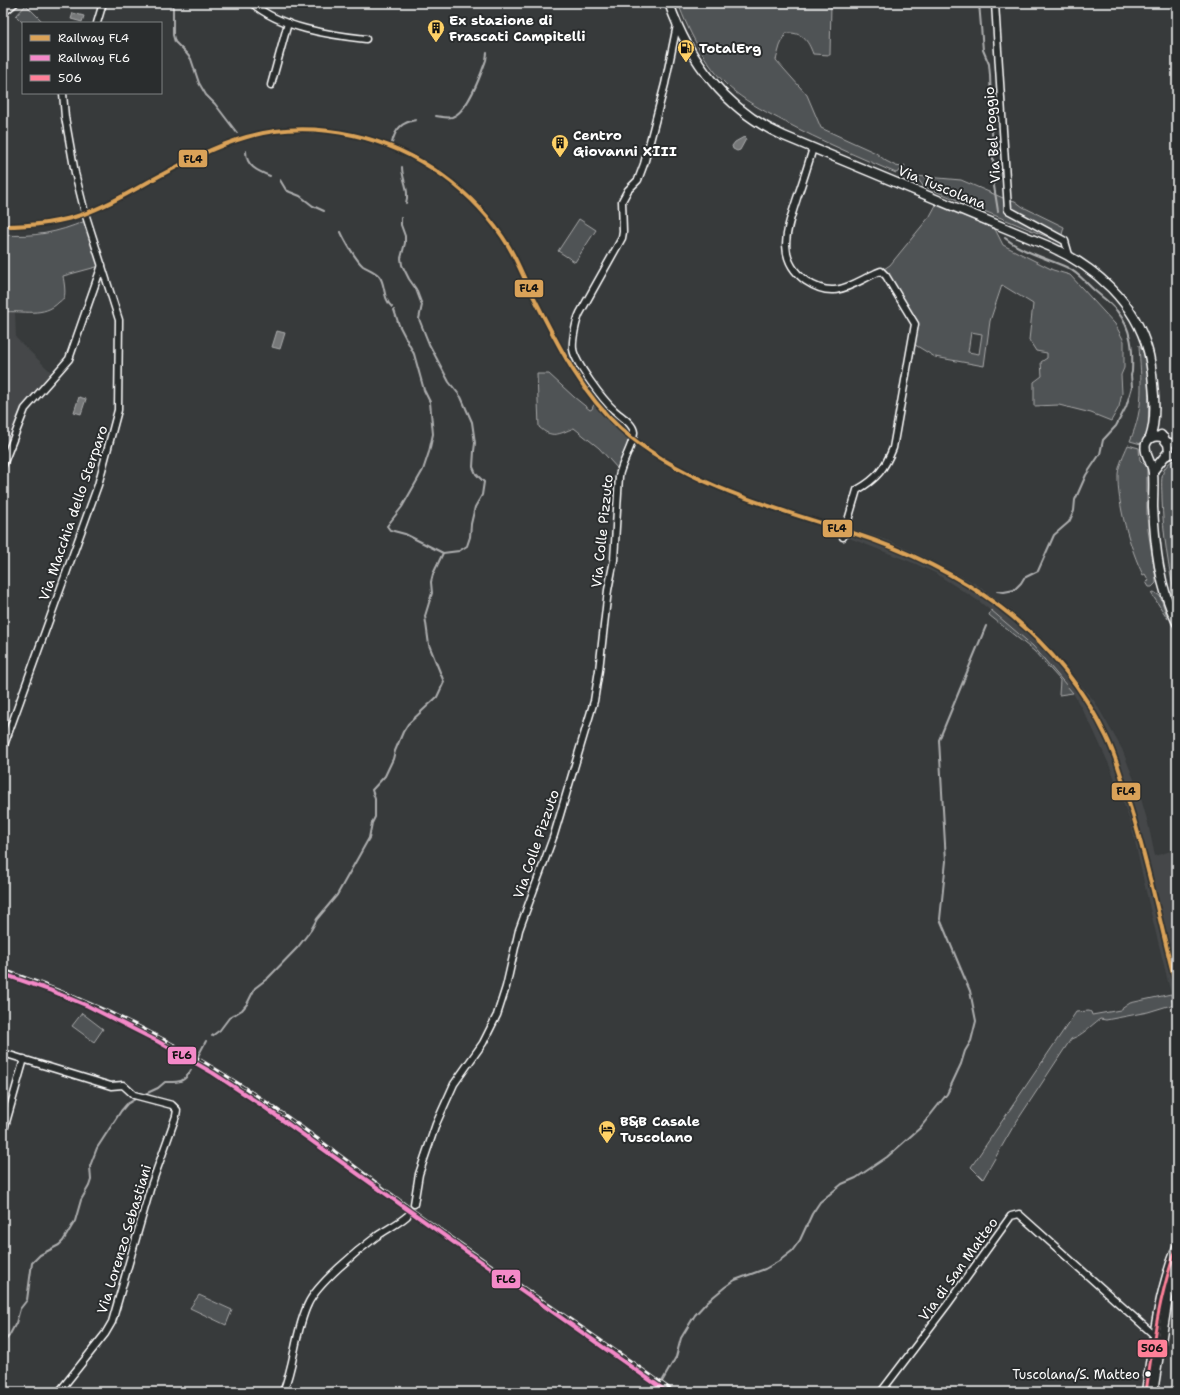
<svg xmlns="http://www.w3.org/2000/svg" width="1180" height="1395" font-family="'Shantell Sans',sans-serif">
	<style>
		.built { fill: #444748 }
		.green { fill: #505354; stroke: #a8a9aa; fill-rule: evenodd }
		.water { fill: #767879; stroke: #adaeaf }
		.lines { fill: none; stroke-linecap: round; stroke-linejoin: round }
		.stream { stroke: #adaeaf; stroke-width: 2 }
		.minor-tunnel { stroke: #4b4e4f; stroke-width: 6; stroke-dasharray: 6 3; stroke-linecap: butt }
		.minor-casing { stroke: #fff; stroke-width: 9 }
		.major-casing { stroke: #fff; stroke-width: 11 }
		.minor { stroke: #2a2d2e; stroke-width: 6 }
		.major { stroke: #2a2d2e; stroke-width: 8 }
		.rail-casing { stroke: #fff; stroke-width: 3.5 }
		.rail { stroke: #2a2d2e; stroke-width: 2; stroke-dasharray: 6; stroke-linecap: butt }
		.bus-1-casing { stroke: #2a2d2e; stroke-width: 6 }
		.bus-1 { stroke: #ff8098; stroke-width: 3 }
		.rail-1-casing { stroke: #2a2d2e; stroke-width: 7 }
		.rail-2-casing { stroke: #2a2d2e; stroke-width: 7 }
		.rail-1 { stroke: #daa258; stroke-width: 4 }
		.rail-2 { stroke: #f489c8; stroke-width: 4 }
		.bus-dot { fill: #fff; stroke: #2a2d2e; stroke-width: 1.5 }
		.labels { text-anchor: middle; stroke-width: 4; stroke-linejoin: round; paint-order: stroke }
		.bus-label { font-size: 13px; fill: #fff; stroke: #2a2d2e; text-anchor: end }
		.poi-label { font-size: 14px; font-weight: bold; fill: #fff; stroke: #2a2d2e; text-anchor: start }
		.street-label { font-size: 14px; fill: #fff; stroke: #2a2d2e }
		.line-badge { stroke: #2a2d2e; stroke-width: 1.5 }
		.pale-badge-label { font-size: 11px; text-anchor: middle; font-weight: bold; fill: #111 }
	</style>
	<rect width="100%" height="100%" fill="#373a3b"/>
	<filter id="ink" filterUnits="userSpaceOnUse"><feTurbulence type="fractalNoise" baseFrequency=".025" numOctaves="2"/><feDisplacementMap in="SourceGraphic" scale="8" xChannelSelector="R" yChannelSelector="G"/><feConvolveMatrix kernelMatrix="1 2 1 2 8 2 1 2 1" color-interpolation-filters="sRGB"/></filter>
	<g filter="url(#ink)">
		<g class="built">
			<polygon points="15,311 16,338 52,373 21,410 3,454 3,312"/>
			<polygon points="847,527 889,541 916,553 976,584 1013,612 1046,642 1095,702 1122,749 1140,795 1148,823 1155,856 1177,849 1177,1018 1150,909 1131,824 1111,769 1092,727 1073,693 1033,646 980,602 935,573 916,564 844,536"/>
		</g>
		<g class="green">
			<path d="M678 3H831L830 55 813 54C808 40 802 32 786 33L780 46 776 60 807 95 821 128 876 153 886 161 896 166 901 167 905 165 903 169 896 173C859 157 821 141 785 122 768 113 750 104 735 92 709 72 689 33 678 3Z"/>
			<polygon points="26,5 44,23 23,23 16,16"/>
			<polygon points="916,176 961,180 1003,198 1015,201 1023,207 1064,227 1060,242 935,191 923,186"/>
			<path d="M936 205 995 229 1003 245 1053 270 1070 275 1115 324 1124 341V368L1121 375 1122 393 1119 407 1111 421 1091 413 1059 405 1034 406V382L1042 376 1041 362 1047 358V353L1036 351 1029 340 1033 304 1002 285 990 321 984 366 935 357 912 343 915 324 881 271 890 265 930 216ZM971 332 982 334 979 354 968 352Z"/>
			<polygon points="579,219 596,230 575,262 558,251"/>
			<path d="M85 221 100 266 63 276C64 282 66 292 64 298 63 298 60 302 59 302 44 318 23 310 3 312V235C34 237 57 233 85 221Z"/>
			<path d="M1139 345C1152 358 1148 419 1148 439L1143 442 1141 444 1130 441C1145 406 1141 382 1139 345Z"/>
			<path d="M537 374H549L574 397 590 410 592 409 594 404 618 428 629 436 627 449 618 469 599 448 574 428C559 434 552 439 539 427Z"/>
			<path d="M1128 445 1139 448 1140 460 1147 467V515L1148 530 1156 579V583L1152 587H1149L1146 582 1149 581 1145 574 1143 575C1130 548 1117 504 1118 474 1119 464 1124 454 1128 445Z"/>
			<path d="M1177 458V523L1175 527 1177 530V603C1168 568 1163 534 1162 498 1162 488 1160 476 1165 468 1168 463 1173 460 1177 458Z"/>
			<polygon points="1154,592 1160,596 1168,619 1151,593"/>
			<polygon points="991,610 1033,646 1073,693 1059,695 1060,680 1034,651 989,615"/>
			<path d="M1171 994 1173 1004 1171 1005 1148 1012 1106 1020 1100 1019C1090 1026 1083 1035 1071 1039L1013 1127 983 1179 971 1167 1076 1012 1089 1011 1091 1012 1092 1015 1120 1010 1130 1003Z"/>
			<polygon points="82,1013 103,1029 94,1042 72,1026"/>
			<polygon points="199,1295 232,1310 226,1325 190,1308"/>
		</g>
		<g class="water">
			<polygon points="73,13 84,16 82,22 71,19"/>
			<polygon points="744,137 746,139 740,150 737,151 733,149 732,146 735,142"/>
			<polygon points="277,331 285,333 280,349 272,347"/>
			<polygon points="79,397 86,399 81,414 74,412"/>
		</g>
		<g class="lines">
			<g class="stream">
				<polyline points="171,3 173,8 173,35 175,42 186,53 191,59 199,83 206,95 215,104 237,133"/>
				<polyline points="488,3 488,6"/>
				<polyline points="979,3 983,50 989,64 990,75 994,186 998,211"/>
				<path d="M436 116C441 117 447 118 452 117 468 112 481 74 486 60L487 53"/>
				<path d="M392 143C395 129 402 122 416 120"/>
				<path d="M246 151C246 166 257 171 270 176"/>
				<path d="M402 167C402 180 410 190 406 203"/>
				<polyline points="280,180 286,190 290,192 300,196 313,206 324,211"/>
				<path d="M341 232C345 241 356 260 363 266 368 269 375 271 379 276 386 284 382 298 392 307"/>
				<polyline points="394,310 399,325 414,354 424,390 430,402 433,434 429,452 423,470 402,507 387,526 390,530 405,534 443,553"/>
				<path d="M997 591 1004 592 1014 590 1021 583 1024 578 1038 571 1054 535 1069 522 1074 511 1075 500 1086 475 1100 454 1103 440 1116 426 1126 407 1132 387 1131 375 1132 372C1133 350 1132 329 1117 311 1111 303 1102 297 1094 290 1084 281 1079 273 1066 267 1046 258 1022 252 1005 238"/>
				<polyline points="212,1036 220,1030 229,1018 242,1010 247,1004 255,988 268,978 298,947 311,930 317,919 337,895 369,838 372,823 375,817 375,799 372,790 385,776 393,759 395,751 403,732 408,724 437,697 444,682 429,645 425,616 432,593 431,582 433,574 443,553 459,551 467,546 470,537 471,524 475,507 482,495 484,482 476,474 473,467 474,451 475,443 472,422 468,413 461,397 449,382 429,344 419,319 422,305 416,289 409,279 402,265 401,258 405,243 405,236 401,225 401,218"/>
				<polyline points="198,1056 206,1041"/>
				<path d="M143 1095 158 1088 165 1082C179 1082 184 1083 191 1070"/>
				<polyline points="3,1343 9,1336 16,1323 20,1309 27,1300 32,1263 40,1255 59,1245 63,1241 75,1221 81,1200 89,1186 91,1180 90,1166 97,1148 121,1111 127,1104 137,1098"/>
				<polyline points="659,1392 660,1385 676,1357 681,1338 695,1315 707,1302 725,1287 735,1280 765,1269 779,1261 792,1251 800,1240 812,1214 820,1202 842,1184 856,1178 887,1157 920,1128 947,1094 961,1064 965,1051 971,1041 976,1021 970,991 940,919 946,861 939,740 986,626"/>
			</g>
			<polyline class="minor-tunnel" points="407,1216 414,1204"/>
			<defs>
				<g id="minor">
					<path d="M252 3C280 28 330 35 366 39"/>
					<polyline points="995,3 1008,210 1065,241 1069,255"/>
					<polyline points="3,13 15,3"/>
					<polyline points="97,23 103,3"/>
					<polyline points="271,85 288,23"/>
					<path d="M813 148C808 165 803 181 797 198 788 227 774 258 806 281 834 300 850 285 876 273L881 271 886 276 915 324 893 448C885 468 877 479 857 490L843 537"/>
					<polyline points="1167,441 1177,444"/>
					<polyline points="1165,457 1177,453"/>
					<polyline points="3,465 25,409 69,359 102,265"/>
					<polyline points="3,748 98,485 118,410 119,320 85,213 75,173 65,117 63,93"/>
					<polyline points="3,1053 111,1086 123,1085 134,1095 172,1105 177,1110 176,1116 151,1186 112,1322 105,1334 59,1392"/>
					<polyline points="3,1133 24,1059"/>
					<path d="M414 1204 419 1174 436 1124 454 1084 483 1043 497 1015 506 987 519 930 554 835 594 701 599 670 608 590 614 560 619 476C621 464 635 441 634 432 633 423 620 416 614 410 603 400 575 363 573 349 572 340 576 321 580 313L622 238 623 232 622 201 628 190 638 180 644 164 665 84 677 25"/>
					<path d="M283 1392C295 1363 295 1331 308 1304 317 1284 358 1250 377 1236 387 1229 398 1224 407 1216"/>
					<polyline points="881,1392 947,1305 1011,1216 1019,1214 1154,1335"/>
				</g>
				<g id="major">
					<path d="M669 3C689 61 727 111 784 136L1051 247C1095 267 1135 302 1148 351 1151 362 1152 373 1153 384 1155 402 1156 421 1150 438"/>
					<path d="M1164 438C1157 435 1149 436 1146 444 1143 453 1153 464 1153 473 1154 484 1153 495 1153 507 1155 546 1159 587 1177 623"/>
					<polyline points="1153,471 1169,451 1168,444 1161,435"/>
					<path d="M1146 1392C1153 1343 1158 1293 1177 1247"/>
					<polyline points="1153,1392 1168,1298 1177,1265"/>
				</g>
			</defs>
			<use href="#minor" class="minor-casing"/>
			<use href="#major" class="major-casing"/>
			<use href="#minor" class="minor"/>
			<use href="#major" class="major"/>
			<defs>
				<path id="rail" d="M3 970C79 996 151 1029 220 1072 289 1115 353 1166 418 1214 503 1275 590 1332 674 1392"/>
			</defs>
			<use href="#rail" class="rail-casing"/>
			<use href="#rail" class="rail"/>
			<defs>
				<path id="bus-1" d="M1146 1392C1153 1343 1159 1294 1177 1247"/>
			</defs>
			<use href="#bus-1" class="bus-1-casing"/>
			<use href="#bus-1" class="bus-1"/>
			<defs>
				<path id="rail-1" d="M3 226C30 226 58 223 84 214 107 206 129 193 150 181 220 143 270 117 353 135 417 149 475 191 509 247 516 259 521 271 527 284 553 334 577 389 620 428 681 483 773 508 850 532 961 568 1054 628 1106 736 1117 758 1123 782 1130 806 1149 866 1161 928 1177 989"/>
				<polyline id="rail-2" points="3,974 52,991 88,1006 157,1041 213,1073 260,1104 466,1251 667,1392"/>
			</defs>
			<use href="#rail-1" class="rail-1-casing"/>
			<use href="#rail-2" class="rail-2-casing"/>
			<use href="#rail-1" class="rail-1"/>
			<use href="#rail-2" class="rail-2"/>
		</g>
	</g>
	<defs>
		<symbol id="building-pin" viewBox="-11 -11 22 30"><path d="M0 17L-7.5 6A9.5 9.5 0 1 1 7.5 6Z" fill="#ffd166" stroke="#2a2d2e"/><path d="M-4-6H4V6H1V3H-1V6H-4ZM-2.5-4.3h1.7v1.8h-1.7ZM.8-4.3h1.7v1.8H.8ZM-2.5-1h1.7V.8h-1.7ZM.8-1h1.7V.8H.8Z" fill="#111"/></symbol>
		<symbol id="fuel-pin" viewBox="-11 -11 22 30"><path d="M0 17L-7.5 6A9.5 9.5 0 1 1 7.5 6Z" fill="#ffd166" stroke="#2a2d2e"/><path d="M-5.5-6h7V0h2V4h1.3V-2.5L3-4.5l.8-.8L6-3V5H2.5V1h-1V6h-7ZM-4.2-4.7v3.2H.2V-4.7Z" fill="#111"/></symbol>
		<symbol id="hotel-pin" viewBox="-11 -11 22 30"><path d="M0 17L-7.5 6A9.5 9.5 0 1 1 7.5 6Z" fill="#ffd166" stroke="#2a2d2e"/><path d="M-6-4.5h1.5V1H6V5H4.5V3h-9V5H-6ZM-4 0a1.8 1.8 0 1 1 3.6 0ZM.5 0V-2.5h3Q6-2.5 6 0Z" fill="#111"/></symbol>
	</defs>
	<g fill-rule="evenodd">
		<use href="#building-pin" x="426" y="18" width="20" height="27"/>
		<use href="#fuel-pin" x="676" y="38" width="20" height="27"/>
		<use href="#building-pin" x="550" y="133" width="20" height="27"/>
		<use href="#hotel-pin" x="597" y="1119" width="20" height="27"/>
	</g>
	<circle class="bus-dot" cx="1148" cy="1374" r="3.5"/>
	<g class="labels">
		<g class="bus-label">
			<text x="1140" y="1379">Tuscolana/S. Matteo</text>
		</g>
		<g class="poi-label">
			<text x="449" y="25">Ex stazione di<tspan x="449" dy="16">Frascati Campitelli</tspan></text>
			<text x="699" y="53">TotalErg</text>
			<text x="573" y="140">Centro<tspan x="573" dy="16">Giovanni XIII</tspan></text>
			<text x="620" y="1126">B&amp;B Casale<tspan x="620" dy="16">Tuscolano</tspan></text>
		</g>
		<g class="street-label">
			<text transform="translate(992 135) rotate(-94)" y="5">Via Bel Poggio</text>
			<text transform="translate(942 187) rotate(22)" y="5">Via Tuscolana</text>
			<text transform="translate(73 513) rotate(-71)" y="5">Via Macchia dello Sterparo</text>
			<text transform="translate(602 531) rotate(-84)" y="5">Via Colle Pizzuto</text>
			<text transform="translate(536 844) rotate(-71)" y="5">Via Colle Pizzuto</text>
			<text transform="translate(124 1239) rotate(-73)" y="5">Via Lorenzo Sebastiani</text>
			<text transform="translate(958 1269) rotate(-54)" y="5">Via di San Matteo</text>
		</g>
	</g>
	<g class="line-badge">
		<rect x="178" y="149" width="30" height="19" rx="4" fill="#daa258"/>
		<rect x="514" y="279" width="30" height="19" rx="4" fill="#daa258"/>
		<rect x="822" y="519" width="31" height="19" rx="4" fill="#daa258"/>
		<rect x="1111" y="782" width="30" height="19" rx="4" fill="#daa258"/>
		<rect x="167" y="1046" width="30" height="19" rx="4" fill="#f489c8"/>
		<rect x="491" y="1269" width="30" height="20" rx="4" fill="#f489c8"/>
		<rect x="1137" y="1339" width="31" height="19" rx="4" fill="#ff8098"/>
	</g>
	<g class="pale-badge-label">
		<text x="193" y="163">FL4</text>
		<text x="529" y="292">FL4</text>
		<text x="837" y="532">FL4</text>
		<text x="1126" y="795">FL4</text>
		<text x="182" y="1059">FL6</text>
		<text x="506" y="1283">FL6</text>
		<text x="1152" y="1352">506</text>
	</g>
	<rect width="1180" height="1395" fill="none" stroke="#2a2d2e" stroke-width="16"/>
	<rect x="8" y="8" width="1164" height="1379" fill="none" stroke="#fff" stroke-width="1.5" filter="url(#ink)"/>
	<rect x="22" y="22" width="140" height="72" fill="#2a2d2e" stroke="#7f8182"/>
	<rect x="30" y="35" width="20" height="6" fill="#daa258" stroke="#7f8182"/>
	<text x="58" y="42" font-size="12" fill="#ffffff">Railway FL4</text>
	<rect x="30" y="55" width="20" height="6" fill="#f489c8" stroke="#7f8182"/>
	<text x="58" y="62" font-size="12" fill="#ffffff">Railway FL6</text>
	<rect x="30" y="75" width="20" height="6" fill="#ff8098" stroke="#7f8182"/>
	<text x="58" y="82" font-size="12" fill="#ffffff">506</text>
</svg>
